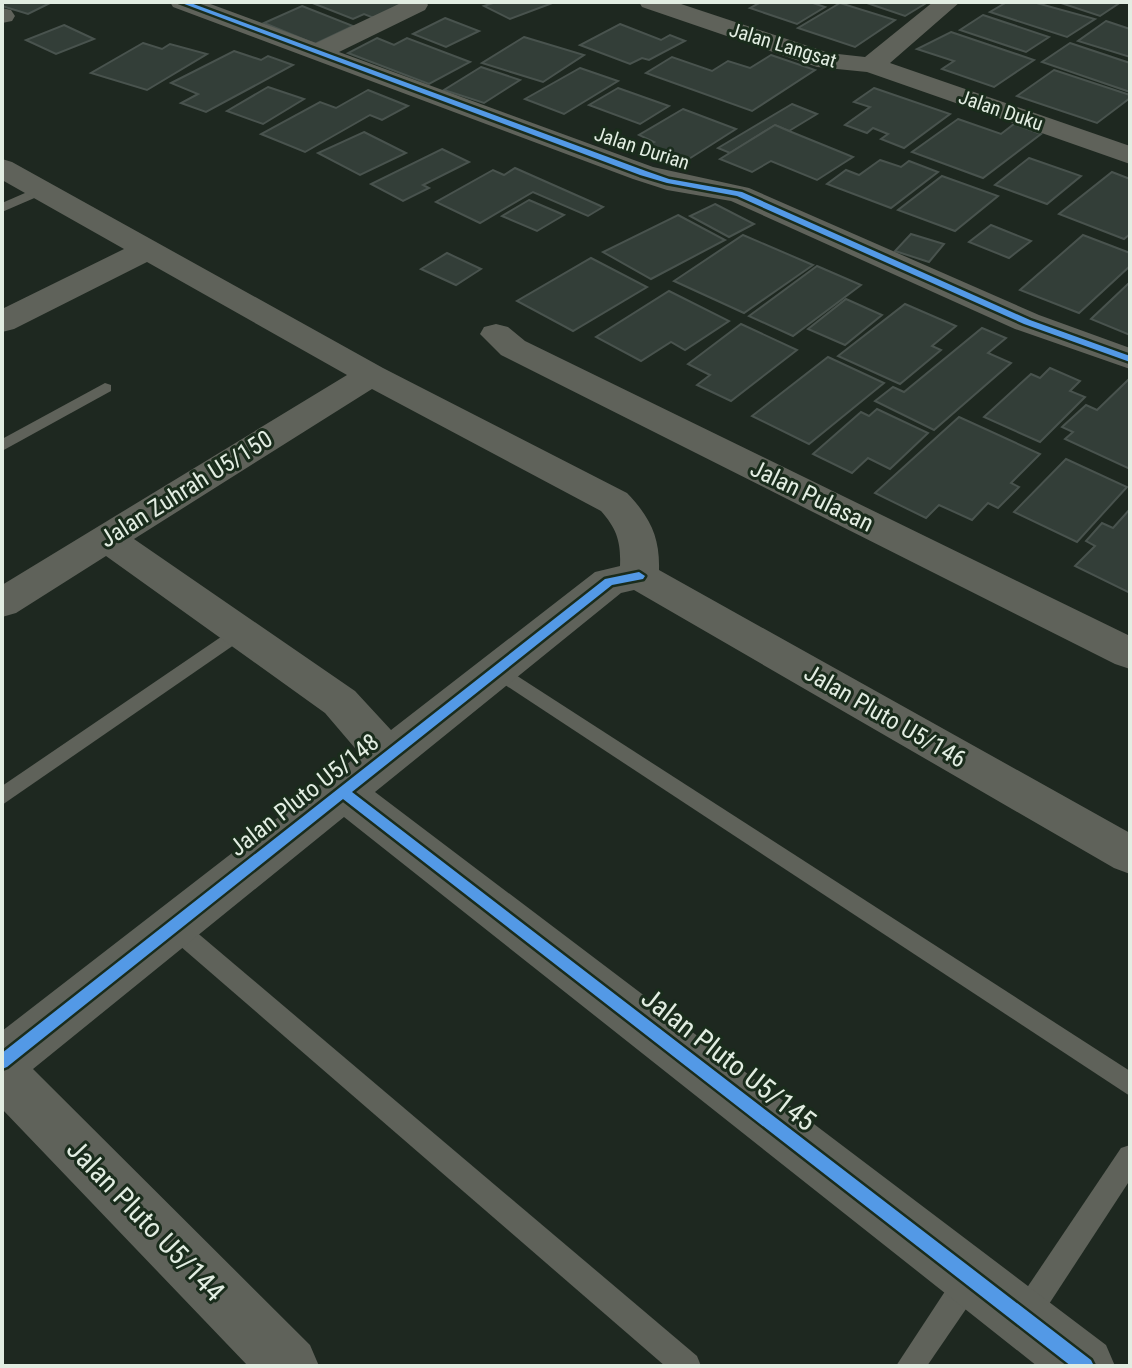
<svg xmlns="http://www.w3.org/2000/svg" width="1132" height="1368" font-family="'Roboto Condensed',sans-serif">
	<style>
		.building { fill: #333e38; stroke: #49534e; stroke-width: 2 }
		.lines { fill: none; stroke-linecap: round; stroke-linejoin: round }
		.lane { fill: #5f625a; fill-rule: evenodd }
		.street { fill: #5f625a; fill-rule: evenodd }
		.cycleway-casing { stroke: #1a2c1c; stroke-width: 5 }
		.cycleway { fill: #5399e6; fill-rule: evenodd }
		.labels { text-anchor: middle; stroke-width: 6; stroke-linejoin: round; paint-order: stroke }
		.far-street-label { font-size: 20px; fill: #e2ede2; stroke: #1a2c1c }
		.street-label { font-size: 24px; fill: #e2ede2; stroke: #1a2c1c }
		.near-street-label { font-size: 28px; fill: #e2ede2; stroke: #1a2c1c }
	</style>
	<rect width="100%" height="100%" fill="#1e2820"/>
	<g class="building">
		<polygon points="2,2 52,2 28,14 2,6"/>
		<polygon points="310,2 416,2 379,20 364,14 353,19"/>
		<polygon points="496,2 555,2 510,19 484,6"/>
		<polygon points="761,2 810,2 825,7 797,24 750,8"/>
		<polygon points="864,2 928,2 905,16"/>
		<polygon points="1007,2 1033,2 1095,19 1067,37 990,12"/>
		<polygon points="1058,2 1121,2 1100,16"/>
		<polygon points="840,3 895,20 855,47 798,28"/>
		<polygon points="302,6 353,26 315,44 264,23"/>
		<polygon points="983,15 1049,37 1026,52 960,30"/>
		<polygon points="445,18 479,31 446,47 413,34"/>
		<polygon points="1106,21 1130,29 1130,57 1078,41"/>
		<polygon points="620,24 661,40 670,35 685,41 649,60 642,58 630,64 580,45"/>
		<polygon points="64,25 94,39 56,54 26,40"/>
		<polygon points="951,32 1034,60 994,87 942,69 954,61 917,49"/>
		<polygon points="524,37 584,55 543,82 482,63"/>
		<polygon points="377,38 394,45 407,38 470,62 429,84 348,53"/>
		<polygon points="143,43 162,49 170,44 207,54 147,90 91,73"/>
		<polygon points="1070,43 1130,63 1130,92 1042,62"/>
		<polygon points="234,51 261,60 268,56 293,65 206,112 181,103 198,94 171,83"/>
		<polygon points="771,55 815,70 752,111 646,73 672,57 712,71 728,61 750,68"/>
		<polygon points="481,67 520,80 484,103 444,90"/>
		<polygon points="580,68 618,81 564,114 525,99"/>
		<polygon points="1054,70 1130,95 1130,98 1097,123 1017,96"/>
		<polygon points="268,87 304,99 263,124 227,111"/>
		<polygon points="618,88 669,106 640,124 589,105"/>
		<polygon points="874,88 950,114 904,148 881,139 888,134 873,128 867,133 845,125 870,107 854,102"/>
		<polygon points="368,90 408,106 382,120 370,115 305,152 261,134 320,102 336,108"/>
		<polygon points="792,104 817,114 789,131 775,125 730,153 718,148"/>
		<polygon points="683,109 736,129 681,164 643,148 654,142 639,135"/>
		<polygon points="958,119 1001,134 1014,124 1041,134 983,178 912,152"/>
		<polygon points="775,125 789,131 853,157 817,180 771,161 752,172 720,159"/>
		<polygon points="364,132 406,153 360,175 318,153"/>
		<polygon points="442,149 469,162 423,185 429,188 403,201 371,184"/>
		<polygon points="1029,158 1081,176 1047,204 995,185"/>
		<polygon points="880,160 901,167 909,161 938,172 891,208 827,184 846,170 859,175"/>
		<polygon points="515,168 603,207 588,216 533,192 480,223 436,202 493,170 504,175"/>
		<polygon points="1112,172 1130,179 1130,234 1124,239 1059,214"/>
		<polygon points="942,176 998,196 955,231 898,210"/>
		<polygon points="529,200 564,215 537,231 502,216"/>
		<polygon points="715,204 754,224 729,237 690,216"/>
		<polygon points="678,215 725,240 651,279 603,252"/>
		<polygon points="991,225 1031,241 1009,258 969,242"/>
		<polygon points="911,234 944,244 929,262 895,251"/>
		<polygon points="743,235 813,265 744,313 674,281"/>
		<polygon points="1083,235 1130,253 1130,266 1079,313 1020,290"/>
		<polygon points="447,253 481,269 456,285 421,269"/>
		<polygon points="591,258 647,287 573,331 517,301"/>
		<polygon points="817,266 861,285 793,336 749,316"/>
		<polygon points="1130,282 1130,335 1091,319"/>
		<polygon points="669,291 729,321 685,350 671,342 641,361 596,337"/>
		<polygon points="846,299 882,315 845,345 808,329"/>
		<polygon points="905,304 956,326 932,346 941,350 900,384 838,356"/>
		<polygon points="741,324 797,350 731,401 697,385 710,375 688,364"/>
		<polygon points="982,328 1006,338 988,353 1011,363 934,430 875,401 893,387 904,392"/>
		<polygon points="828,357 884,383 809,444 752,416"/>
		<polygon points="1050,368 1080,381 1070,391 1085,397 1040,442 984,417 1031,374 1040,378"/>
		<polygon points="1128,380 1130,381 1130,469 1065,439 1073,432 1062,427 1086,405 1097,410"/>
		<polygon points="877,409 928,433 890,469 868,458 852,473 813,454 861,412 869,416"/>
		<polygon points="959,417 1040,454 1011,483 1019,487 998,508 988,503 972,520 939,505 926,518 875,493"/>
		<polygon points="1066,459 1127,487 1077,542 1014,512"/>
		<polygon points="1130,509 1130,593 1075,566 1095,546 1086,541 1102,523 1113,528"/>
	</g>
	<g class="lines">
		<g class="lane">
			<polygon points="41,186 48,190 46,193 2,212 2,203"/>
			<polygon points="105,383 111,385 111,391 2,451 2,439"/>
			<polygon points="240,624 247,626 250,631 247,636 2,805 2,786"/>
			<polygon points="497,663 1130,1071 1130,1096 490,675 487,670 490,665"/>
			<polygon points="173,916 181,919 697,1356 701,1366 665,1366 165,933 162,926 165,919"/>
			<polygon points="1130,1145 1130,1180 1034,1327 1024,1331 1014,1327 1010,1317 1014,1307 1121,1148"/>
			<polygon points="969,1266 979,1270 983,1280 979,1290 927,1366 896,1366 959,1270"/>
		</g>
		<g class="street">
			<polygon points="170,2 205,2 316,43 403,2 426,2 428,5 425,10 339,52 653,167 749,188 1039,315 1130,348 1130,369 1015,329 731,201 667,190 633,179 173,7"/>
			<polygon points="639,2 675,2 829,53 865,57 933,2 960,2 890,63 1130,146 1130,164 867,72 817,67 642,7"/>
			<polygon points="2,8 11,10 15,16 12,21 2,23"/>
			<path d="M2 159 12 162 383 368 627 493C650 517 660 537 659 570L1130 833V874L1114 868 634 590 621 593 375 792 1106 1345 1115 1366H1037L344 817 33 1069 310 1345 319 1366H248L2 1109V1031L360 754 325 713 106 556 16 613 2 617V585L347 375 147 262 14 329 2 332V309L124 249 2 180ZM372 389 601 511C617 529 621 542 620 566L595 572 391 730 355 691 134 539Z"/>
			<polygon points="496,324 508,327 525,341 1130,636 1130,669 1115,664 501,355 480,334 484,327"/>
		</g>
		<defs>
			<g id="cycleway">
				<polygon points="179,2 188,2 646,171 669,179 742,192 1030,320 1130,356 1130,362 1024,324 737,196 667,183 640,175"/>
				<polygon points="639,572 645,576 643,579 612,585 352,792 1091,1360 1094,1366 1071,1366 343,799 7,1067 2,1069 2,1053 605,579"/>
			</g>
		</defs>
		<use href="#cycleway" class="cycleway-casing"/>
		<use href="#cycleway" class="cycleway"/>
	</g>
	<g class="labels">
		<g class="far-street-label">
			<text transform="translate(783 45) rotate(17)" y="7">Jalan Langsat</text>
			<text transform="translate(1001 110) rotate(19)" y="7">Jalan Duku</text>
			<text transform="translate(642 148) rotate(18)" y="7">Jalan Durian</text>
		</g>
		<g class="street-label">
			<text transform="translate(186 489) rotate(-32)" y="8">Jalan Zuhrah U5/150</text>
			<text transform="translate(812 496) rotate(26)" y="8">Jalan Pulasan</text>
			<text transform="translate(885 716) rotate(30)" y="8">Jalan Pluto U5/146</text>
			<text transform="translate(304 795) rotate(-38)" y="8">Jalan Pluto U5/148</text>
		</g>
		<g class="near-street-label">
			<text transform="translate(729 1059) rotate(38)" y="10">Jalan Pluto U5/145</text>
			<text transform="translate(146 1220) rotate(46)" y="10">Jalan Pluto U5/144</text>
		</g>
	</g>
	<rect width="1132" height="1368" fill="none" stroke="#e2ede2" stroke-width="8"/>
</svg>
